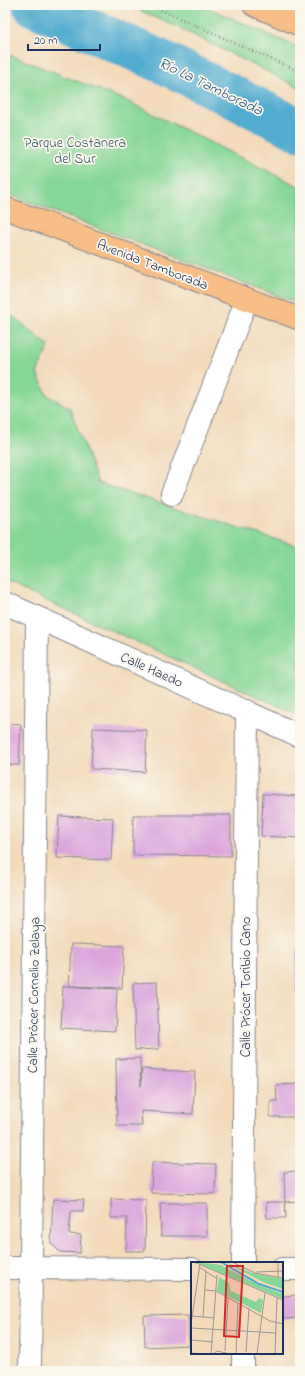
<svg xmlns="http://www.w3.org/2000/svg" width="305" height="1376" font-family="'Indie Flower',sans-serif">
	<style>
		.green { fill: #86d696; stroke: #50827a }
		.lines { fill: none; stroke-linecap: round; stroke-linejoin: round }
		.river { stroke: #51accf; stroke-width: 43 }
		.building { fill: #dba5dc }
		.minor-casing { stroke: #86848c; stroke-width: 24 }
		.major-casing { stroke: #86848c; stroke-width: 24 }
		.path { stroke: #86848c; stroke-width: 2.5; stroke-dasharray: 1 3; stroke-linecap: butt }
		.minor { stroke: #fff; stroke-width: 22 }
		.major { stroke: #f7be87; stroke-width: 22 }
		.labels { text-anchor: middle; stroke-width: 3.5; stroke-linejoin: round; paint-order: stroke }
		.park-label { font-size: 14px; fill: #36596c; stroke: #fbf7ec }
		.street-label { font-size: 14px; fill: #1b2f5e; stroke: #fbf7ec }
		.water-label { font-size: 15px; font-style: italic; fill: #2e5b86; stroke: #fbf7ec }
		.inset-river { fill: none; stroke: #51accf; stroke-width: 2 }
		.inset-road { fill: none; stroke: #9c9695; stroke-width: 1 }
		.view { fill: #d62828; fill-opacity: 0.15; stroke: #d62828; stroke-width: 2 }
		.inset-edge { fill: none; stroke: #1b2f5e; stroke-width: 2 }
	</style>
	<rect width="100%" height="100%" fill="#fbf7ec"/>
	<filter id="ink" filterUnits="userSpaceOnUse"><feTurbulence type="fractalNoise" baseFrequency=".025" numOctaves="2"/><feDisplacementMap in="SourceGraphic" scale="8" xChannelSelector="R" yChannelSelector="G"/><feConvolveMatrix kernelMatrix="1 2 1 2 8 2 1 2 1" color-interpolation-filters="sRGB"/></filter>
	<filter id="wash" filterUnits="userSpaceOnUse"><feTurbulence type="fractalNoise" baseFrequency=".012" numOctaves="4" result="noise"/><feDisplacementMap in="SourceGraphic" scale="16" xChannelSelector="R" yChannelSelector="G"/><feGaussianBlur stdDeviation="0.9" result="paint"/><feColorMatrix in="noise" values="0 0 0 0 0 0 0 0 0 0 0 0 0 0 0 0 0 1.4 0 .05"/><feComposite in="paint" operator="in"/></filter>
	<g filter="url(#wash)">
		<rect width="100%" height="100%" fill="#f2daba"/>
		<g class="green">
			<polygon points="127,5 202,5 300,48 300,88 177,27"/>
			<polygon points="5,53 125,100 300,187 300,304 5,193"/>
			<polygon points="5,310 49,346 37,373 47,395 70,408 98,483 300,547 300,716 5,582"/>
		</g>
		<g class="lines">
			<polyline class="river" points="34,5 167,64 300,130"/>
		</g>
		<g id="blocks">
			<g class="building">
				<polygon points="5,723 21,724 19,765 5,765"/>
				<polygon points="93,728 147,730 145,772 91,769"/>
				<polygon points="263,794 300,796 300,838 261,836"/>
				<polygon points="133,815 231,815 231,856 133,855"/>
				<polygon points="59,816 113,818 111,860 57,858"/>
				<polygon points="71,944 124,946 122,988 69,986"/>
				<rect x="296" y="950" width="4" height="46"/>
				<polygon points="157,982 159,1049 135,1050 133,983"/>
				<polygon points="63,986 117,989 115,1031 61,1028"/>
				<polygon points="140,1058 141,1086 142,1069 195,1072 193,1114 141,1111 142,1126 117,1126 116,1059"/>
				<polygon points="300,1084 300,1117 270,1117 270,1101 277,1101 276,1085"/>
				<polygon points="152,1162 216,1164 215,1194 151,1193"/>
				<polygon points="300,1171 300,1201 285,1202 284,1172"/>
				<polygon points="53,1199 84,1200 83,1211 71,1211 69,1234 81,1235 80,1253 60,1252 51,1243"/>
				<polygon points="111,1199 146,1200 145,1251 126,1251 127,1218 111,1218"/>
				<polygon points="266,1202 285,1202 286,1218 267,1218"/>
				<polygon points="160,1203 207,1203 207,1236 161,1236"/>
				<polygon points="300,1295 300,1318 282,1319 282,1296"/>
				<polygon points="188,1315 189,1345 145,1347 144,1316"/>
			</g>
		</g>
	</g>
	<g filter="url(#ink)">
		<use href="#blocks" fill-opacity="0" stroke="#86848c" stroke-width="1"/>
		<g class="lines">
			<defs>
				<g id="minor">
					<polyline points="172,494 247,299"/>
					<polyline points="5,603 300,736"/>
					<polyline points="243,1263 247,711"/>
					<polyline points="5,1268 192,1269"/>
					<polyline points="282,1269 300,1269"/>
					<polyline points="30,1371 37,619"/>
					<polyline points="243,1371 243,1353"/>
				</g>
				<g id="major">
					<polyline points="254,5 300,25"/>
					<polyline points="5,208 300,319"/>
				</g>
			</defs>
			<use href="#minor" class="minor-casing"/>
			<use href="#major" class="major-casing"/>
			<polyline class="path" points="150,5 300,72"/>
			<use href="#minor" class="minor"/>
			<use href="#major" class="major"/>
		</g>
	</g>
	<g class="labels">
		<g class="park-label">
			<text x="75" y="147">Parque Costanera<tspan x="75" dy="16">del Sur</tspan></text>
		</g>
		<g class="street-label">
			<text transform="translate(153 264) rotate(21)" y="5">Avenida Tamborada</text>
			<text transform="translate(152 669) rotate(24)" y="5">Calle Haedo</text>
			<text transform="translate(245 987) rotate(-90)" y="5">Calle Prócer Toribio Cano</text>
			<text transform="translate(33 995) rotate(-89)" y="5">Calle Prócer Cornelio Zelaya</text>
		</g>
		<g class="water-label">
			<text transform="translate(211 86) rotate(26)" y="5">Río La Tamborada</text>
		</g>
	</g>
	<g transform="translate(191 1262)">
		<rect width="92" height="92" fill="#f2daba"/>
		<path d="M4 0 30 3 70 24 92 32V37ZM34 0 61 11 92 17V27L72 20ZM28 15 38 21 40 29 65 40 68 36 72 38 70 51 26 29Z" fill="#86d696"/>
		<path class="inset-river" d="M30 0 68 22 92 30"/>
		<path class="inset-road" d="M3 0 92 38M41 0 64 11 92 16M87 0V15M8 5 25 16M65 10 92 9M14 28 25 29 79 59 92 62M1 54 23 56M12 55 15 9M0 62 9 2M0 66 85 71M0 78 22 80M34 89 37 36M55 90 58 46M0 91 17 92M20 92 26 13M22 92 26 89 39 92M45 92 47 41M66 92 74 31M84 92 86 36"/>
		<path class="view" d="M36 4H52L48 75 33 74Z"/>
		<rect width="92" height="92" class="inset-edge"/>
	</g>
	<rect width="305" height="1376" fill="none" stroke="#fbf7ec" stroke-width="20"/>
	<path d="M28 44v6h72v-6" fill="none" stroke="#1b2f5e" stroke-width="2"/>
	<text x="34" y="44" font-size="12" fill="#1b2f5e" stroke="#fbf7ec" stroke-width="3" paint-order="stroke">20 m</text>
</svg>
